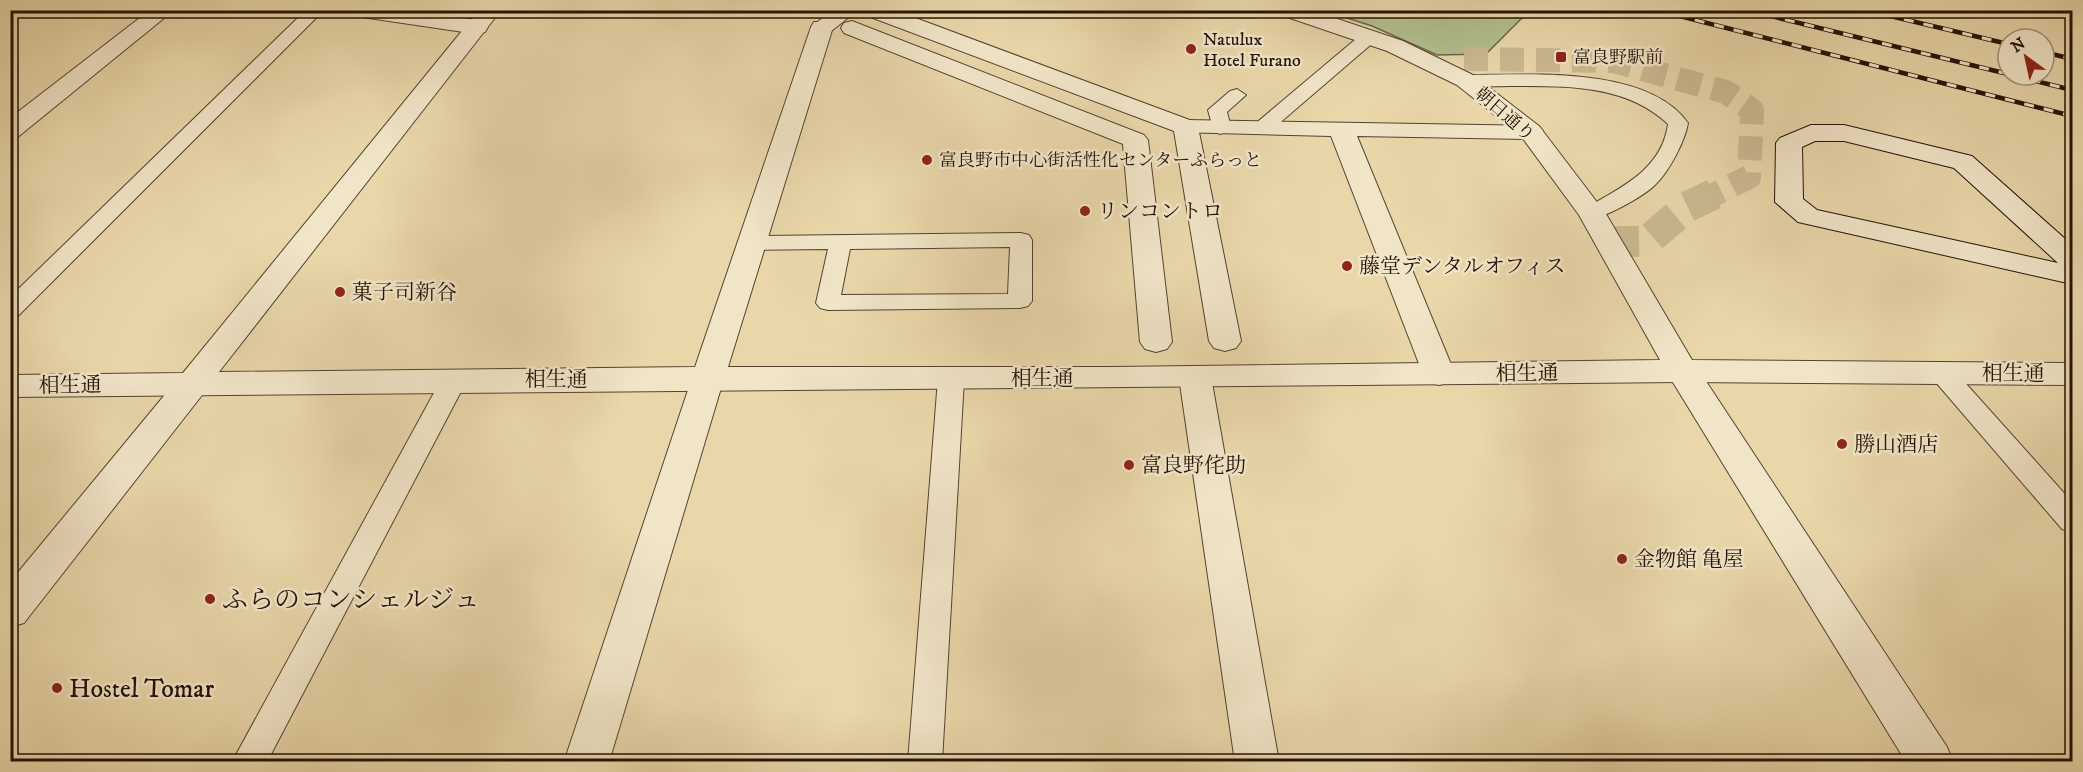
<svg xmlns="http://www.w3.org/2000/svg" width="2083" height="772" font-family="'IM FELL DW Pica','Noto Serif JP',serif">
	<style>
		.green { fill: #b1bf8d; stroke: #6a684a; stroke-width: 1.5 }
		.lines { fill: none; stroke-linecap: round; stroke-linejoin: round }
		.pedestrian-tunnel-far1 { stroke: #cbb991; stroke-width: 24; stroke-dasharray: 24 12; stroke-linecap: butt }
		.pedestrian-tunnel { stroke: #cbb991; stroke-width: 31; stroke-dasharray: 31 15; stroke-linecap: butt }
		.service-casing { stroke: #54432f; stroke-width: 2 }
		.pedestrian-casing { stroke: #54432f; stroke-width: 2 }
		.minor-casing { stroke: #54432f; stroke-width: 2 }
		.tertiary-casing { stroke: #54432f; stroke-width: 2 }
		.secondary-casing { stroke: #231206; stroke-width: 2 }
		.service { fill: #f1e5c8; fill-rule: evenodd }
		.pedestrian { fill: #f1e5c8; fill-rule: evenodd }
		.minor { fill: #f1e5c8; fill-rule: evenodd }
		.tertiary { fill: #f1e5c8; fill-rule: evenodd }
		.secondary { fill: #f1e5c8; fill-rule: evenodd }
		.rail-casing { stroke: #231206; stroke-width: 4.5 }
		.rail { stroke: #f1e5c8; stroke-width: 3; stroke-dasharray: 10; stroke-linecap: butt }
		.poi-dot { fill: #8f2418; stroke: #f1e5c8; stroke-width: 2 }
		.labels { text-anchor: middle; stroke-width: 5; stroke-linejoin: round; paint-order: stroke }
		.far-poi-label { font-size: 18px; fill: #231206; stroke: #f1e5c8; text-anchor: start }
		.far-street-label { font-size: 18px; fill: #231206; stroke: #f1e5c8 }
		.poi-label { font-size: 21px; fill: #231206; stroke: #f1e5c8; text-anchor: start }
		.street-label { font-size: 21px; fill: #231206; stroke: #f1e5c8 }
		.near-poi-label { font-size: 26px; fill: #231206; stroke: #f1e5c8; text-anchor: start }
	</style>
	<rect width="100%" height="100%" fill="#e9d7aa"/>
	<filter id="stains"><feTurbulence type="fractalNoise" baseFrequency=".00333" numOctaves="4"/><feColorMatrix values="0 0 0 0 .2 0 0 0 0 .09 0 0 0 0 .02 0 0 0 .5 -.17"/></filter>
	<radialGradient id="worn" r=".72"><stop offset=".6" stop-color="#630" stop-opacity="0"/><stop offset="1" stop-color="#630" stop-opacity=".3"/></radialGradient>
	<polygon class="green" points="1325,11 1529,11 1486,54 1437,55 1372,26"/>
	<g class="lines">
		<polyline class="pedestrian-tunnel-far1" points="1464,59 1613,61 1726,92 1752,110 1749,177 1711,196"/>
		<polyline class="pedestrian-tunnel" points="1608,242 1647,241 1687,207 1714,194"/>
		<defs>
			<g id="service">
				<polygon points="306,10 324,10 18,316 10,318 10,297"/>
				<polygon points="1369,32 1378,37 1375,41 1269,132 1255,132 1252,128 1255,124 1363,33"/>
				<path d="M1465 75C1527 75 1647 65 1688 123 1685 141 1669 172 1655 185 1644 196 1599 222 1584 219L1581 214 1584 209C1620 188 1662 170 1668 124 1626 84 1565 86 1510 86 1493 86 1475 88 1459 84L1456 80 1459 76Z"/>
				<polygon points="1237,89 1246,95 1227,112 1231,128 1221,134 1214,132 1208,110 1230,91"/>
				<path d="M1021 233 1029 235 1032 240V301L1028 306 1020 308 828 310 820 308 816 303 828 249 751 250 743 248 740 243 743 238 751 236ZM1010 247 1008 294 841 295 850 249Z"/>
				<polygon points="1942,365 1951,367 2072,502 2072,532 2062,529 1933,379 1929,373 1933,367"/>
				<polygon points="951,370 960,373 964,379 942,762 908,762 938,379 942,373"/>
				<polygon points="454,371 463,374 467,380 267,762 232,762 441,380 445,374"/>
			</g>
			<g id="pedestrian">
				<polygon points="872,10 894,10 1195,122 1198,127 1241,341 1236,348 1225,351 1214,348 1209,341 1174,131 873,18 870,13"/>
				<polygon points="852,21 1144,135 1148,140 1172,342 1167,349 1156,352 1145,349 1140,342 1123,144 844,33 841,28 844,23"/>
			</g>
			<g id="minor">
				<polygon points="150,10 174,10 19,136 10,138 10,118"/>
				<polygon points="345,10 405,10 477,20 485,22 488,27 485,32 477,34 355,16 347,15"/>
				<polygon points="833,10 858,10 830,32 814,32 811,27"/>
				<polygon points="1186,120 1539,126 1543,131 1539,136 1530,139 1357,136 1455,374 1451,382 1439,385 1427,382 1423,374 1331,136 1177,132 1174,127 1177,122"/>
				<polygon points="1682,360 1694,363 1947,747 1953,762 1906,762 1666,371 1670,363"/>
				<polygon points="1195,366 1207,369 1211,377 1279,762 1235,762 1179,377 1183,369"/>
				<polygon points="708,367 720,370 724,378 609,762 564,762 692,378 696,370"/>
				<polygon points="194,371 206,374 210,382 206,390 24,623 10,627 10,582 182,374"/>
			</g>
			<polygon id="tertiary" points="479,10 501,10 219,372 695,367 811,27 814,22 830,22 833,27 728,367 1114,367 1660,360 1579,215 1521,136 1457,85 1387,51 1281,15 1279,10 1311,10 1403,41 1473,75 1539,126 1606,214 1692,360 2072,363 2072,385 1682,382 10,397 10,375 183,373"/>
			<path id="secondary" d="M1811 125H1844L1972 156 2072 245V284L1798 222 1775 202 1776 143 1780 138ZM1815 141H1844L1954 168 2058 263 1817 210 1803 199 1802 147Z"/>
		</defs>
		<use href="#service" class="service-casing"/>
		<use href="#pedestrian" class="pedestrian-casing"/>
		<use href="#minor" class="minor-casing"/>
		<use href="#tertiary" class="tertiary-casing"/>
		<use href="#secondary" class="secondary-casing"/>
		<use href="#service" class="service"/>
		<use href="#pedestrian" class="pedestrian"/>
		<use href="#minor" class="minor"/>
		<use href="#tertiary" class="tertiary"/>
		<use href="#secondary" class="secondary"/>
		<defs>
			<g id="rail">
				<polyline points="1656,10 2072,116"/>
				<polyline points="1746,10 2008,74"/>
				<polyline points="1865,10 2008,44"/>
				<polyline points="2044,52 2072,59"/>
				<polyline points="2011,75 2072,90"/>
			</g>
		</defs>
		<use href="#rail" class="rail-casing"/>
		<use href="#rail" class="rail"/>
	</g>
	<g class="poi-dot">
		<circle cx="1191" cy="49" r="6"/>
		<rect x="1555" y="51" width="12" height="12" rx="3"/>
		<circle cx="927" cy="160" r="6"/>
		<circle cx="1085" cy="211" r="6"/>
		<circle cx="1347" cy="266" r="6"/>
		<circle cx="340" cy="292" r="6"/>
		<circle cx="1842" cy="444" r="6"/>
		<circle cx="1129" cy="465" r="6"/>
		<circle cx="1622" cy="559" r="6"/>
		<circle cx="210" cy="599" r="6"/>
		<circle cx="57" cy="688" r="6"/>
	</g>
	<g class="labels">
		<g class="far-poi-label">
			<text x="1203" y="45">Natulux<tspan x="1203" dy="21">Hotel Furano</tspan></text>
			<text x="1573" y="63">富良野駅前</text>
			<text x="939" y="166">富良野市中心街活性化センターふらっと</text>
		</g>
		<g class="far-street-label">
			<text transform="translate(1505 114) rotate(41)" y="6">朝日通り</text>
		</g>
		<g class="poi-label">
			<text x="1097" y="218">リンコントロ</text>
			<text x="1359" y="273">藤堂デンタルオフィス</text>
			<text x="352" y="299">菓子司新谷</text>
			<text x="1854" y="451">勝山酒店</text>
			<text x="1141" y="472">富良野侘助</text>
			<text x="1634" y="566">金物館 亀屋</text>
		</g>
		<g class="street-label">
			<text transform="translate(1527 373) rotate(-1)" y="7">相生通</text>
			<text x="2013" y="380">相生通</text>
			<text x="1042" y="385">相生通</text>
			<text x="556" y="386">相生通</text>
			<text transform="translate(70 385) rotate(-1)" y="7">相生通</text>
		</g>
		<g class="near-poi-label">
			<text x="222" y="608">ふらのコンシェルジュ</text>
			<text x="69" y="697">Hostel Tomar</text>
		</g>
	</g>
	<rect width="2083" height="772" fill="none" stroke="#e9d7aa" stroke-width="36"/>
	<rect x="12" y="12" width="2059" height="748" fill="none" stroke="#231206" stroke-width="3"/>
	<rect x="18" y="18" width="2047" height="736" fill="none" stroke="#231206" stroke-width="1.5"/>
	<g transform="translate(2026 57) rotate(327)"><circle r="28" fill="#f1e5c8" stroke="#9f917a" stroke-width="1.5"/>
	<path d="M0-4.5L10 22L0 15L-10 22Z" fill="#8f2418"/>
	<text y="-9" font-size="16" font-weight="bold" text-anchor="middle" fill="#231206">N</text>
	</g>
	<rect width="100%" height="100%" filter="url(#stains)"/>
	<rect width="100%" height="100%" fill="url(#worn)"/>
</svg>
